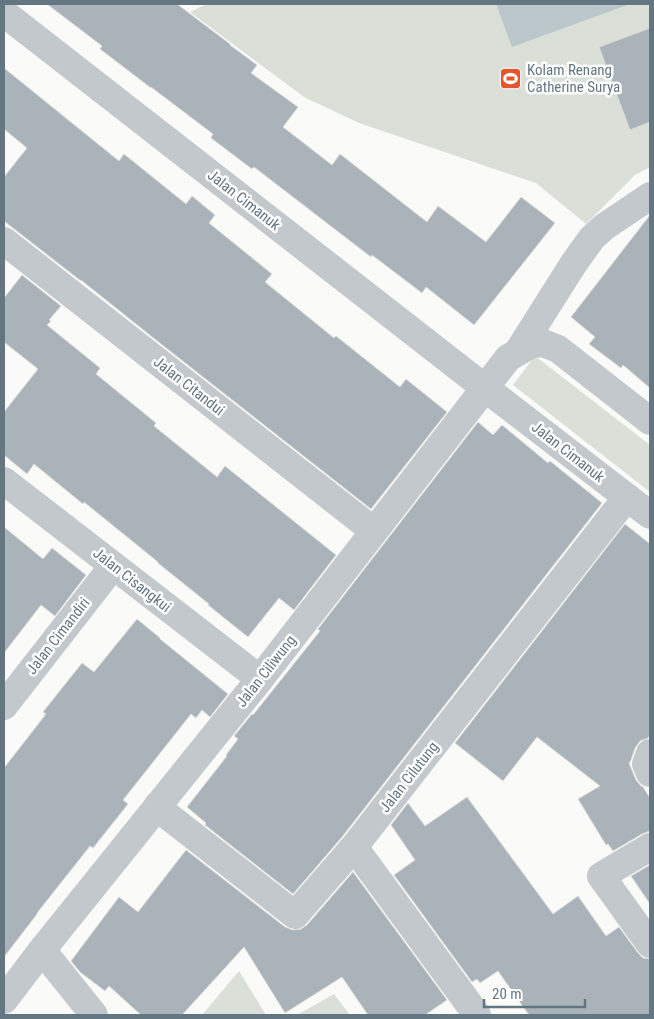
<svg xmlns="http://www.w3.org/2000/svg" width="654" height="1019" font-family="'Roboto Condensed',sans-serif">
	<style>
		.green { fill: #dadfd7 }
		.water { fill: #bbc7cb }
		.building { fill: #aab3b9; stroke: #dcdcda }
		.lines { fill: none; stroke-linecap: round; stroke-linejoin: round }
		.minor { stroke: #c3c8cc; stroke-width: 28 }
		.labels { text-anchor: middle; stroke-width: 5; stroke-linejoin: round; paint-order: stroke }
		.poi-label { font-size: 15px; fill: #657683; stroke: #fff; text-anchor: start }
		.street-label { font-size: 15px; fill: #657683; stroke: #fff }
	</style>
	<rect width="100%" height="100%" fill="#fafaf8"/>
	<g class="green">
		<polygon points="207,4 650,4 650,167 635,175 586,224 536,183 359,123 304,97 190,12"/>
		<polygon points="535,356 650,445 650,492 513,385"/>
		<polygon points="239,971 266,1015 202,1015"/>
		<polygon points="334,994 350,1015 297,1015"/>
	</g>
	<polygon class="water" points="496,4 630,4 512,47"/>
	<g class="building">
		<polygon points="47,4 177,4 230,44 230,45 257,65 251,73 298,107 283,127 332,165 340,154 427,222 438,206 486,242 521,197 555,223 474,325 426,287 422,293 372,255 371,257 254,167 252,169 211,138 213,134 151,87 151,88 100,49 102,46"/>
		<polygon points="650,28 650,122 630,130 599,47"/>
		<polygon points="4,68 119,161 124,154 186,204 192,196 215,215 209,223 272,274 265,282 334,338 336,336 400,387 406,379 447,412 371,509 156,340 81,280 81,281 4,221 4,177 27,148 4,129"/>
		<polygon points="650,215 650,388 623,365 621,368 589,344 595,337 571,317"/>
		<polygon points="22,275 61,306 49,320 51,321 47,325 100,368 96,374 156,423 154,426 217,477 225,466 336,555 294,610 279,598 248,637 208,605 209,604 158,563 158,562 84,502 83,504 34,464 27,474 4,455 4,412 38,369 4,342 4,298"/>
		<polygon points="478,422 493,435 502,425 548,463 550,461 602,503 342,837 293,894 205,825 206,823 187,807 227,756 226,755 238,739 234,736 252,714 253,715 320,631 318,629"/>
		<polygon points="625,524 650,544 650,735 648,738 640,741 635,748 631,760 629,763 636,780 640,785 643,787 650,798 650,831 642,834 613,851 608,844 606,845 578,799 600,786 537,737 503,781 455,743"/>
		<polygon points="4,527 43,559 52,548 86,575 55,616 41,605 4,653"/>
		<polygon points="137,619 160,638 160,639 228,694 210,717 202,710 196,718 191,714 123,800 128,804 93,848 90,846 37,913 37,914 4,957 4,768 46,714 43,712 82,663 94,672"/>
		<polygon points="467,797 553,914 578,896 606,936 619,927 638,953 643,958 650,959 650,1015 529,1015 498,971 480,983 477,979 472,982 394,875 415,860 391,825 408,803 425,826"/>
		<polygon points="186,850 285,927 293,930 301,929 307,925 353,872 447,1000 425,1015 368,1015 342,977 285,1013 244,947 182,1015 141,1015 109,986 105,991 80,972 71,961 119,897 138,912"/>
		<polygon points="650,865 650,904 631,876"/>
	</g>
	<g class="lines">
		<g class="minor">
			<polyline points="4,13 485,388 650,515"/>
			<polyline points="4,241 374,531"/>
			<polyline points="519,350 574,263 592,238 604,227 650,196"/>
			<polyline points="4,481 260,679"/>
			<polyline points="4,706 113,566"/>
			<polyline points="650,753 646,764 650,773"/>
			<polyline points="158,805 168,816 295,915 354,847 627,497"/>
			<polyline points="354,847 477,1015"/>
			<polyline points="650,847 601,876 650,944"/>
			<polyline points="42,950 94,1015"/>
			<polyline points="4,1000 42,950 260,679 508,358 532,344 543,343 558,349 650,421"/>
		</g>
	</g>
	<defs>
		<symbol id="stadium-square" viewBox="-11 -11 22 22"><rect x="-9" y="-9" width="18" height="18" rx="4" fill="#e4572e" stroke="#fff"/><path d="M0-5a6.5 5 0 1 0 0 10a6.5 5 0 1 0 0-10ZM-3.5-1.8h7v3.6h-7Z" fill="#fff"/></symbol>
	</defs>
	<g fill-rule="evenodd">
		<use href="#stadium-square" x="498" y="66" width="25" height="25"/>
	</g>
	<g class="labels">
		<g class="poi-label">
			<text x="527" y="75">Kolam Renang<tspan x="527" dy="17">Catherine Surya</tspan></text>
		</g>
		<g class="street-label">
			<text transform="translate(244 200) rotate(38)" y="5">Jalan Cimanuk</text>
			<text transform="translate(189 386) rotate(38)" y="5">Jalan Citandui</text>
			<text transform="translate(568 452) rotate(38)" y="5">Jalan Cimanuk</text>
			<text transform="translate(132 580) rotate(38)" y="5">Jalan Cisangkui</text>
			<text transform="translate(58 636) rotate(-52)" y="5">Jalan Cimandiri</text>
			<text transform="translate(266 671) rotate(-52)" y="5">Jalan Ciliwung</text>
			<text transform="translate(409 777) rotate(-52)" y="5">Jalan Cilutung</text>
		</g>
	</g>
	<rect width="654" height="1019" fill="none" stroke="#657683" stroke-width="10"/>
	<path d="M484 999v8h101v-8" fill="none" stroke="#657683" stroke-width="2.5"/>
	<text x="492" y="999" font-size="15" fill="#657683" stroke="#ffffff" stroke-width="4" paint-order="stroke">20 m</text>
</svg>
